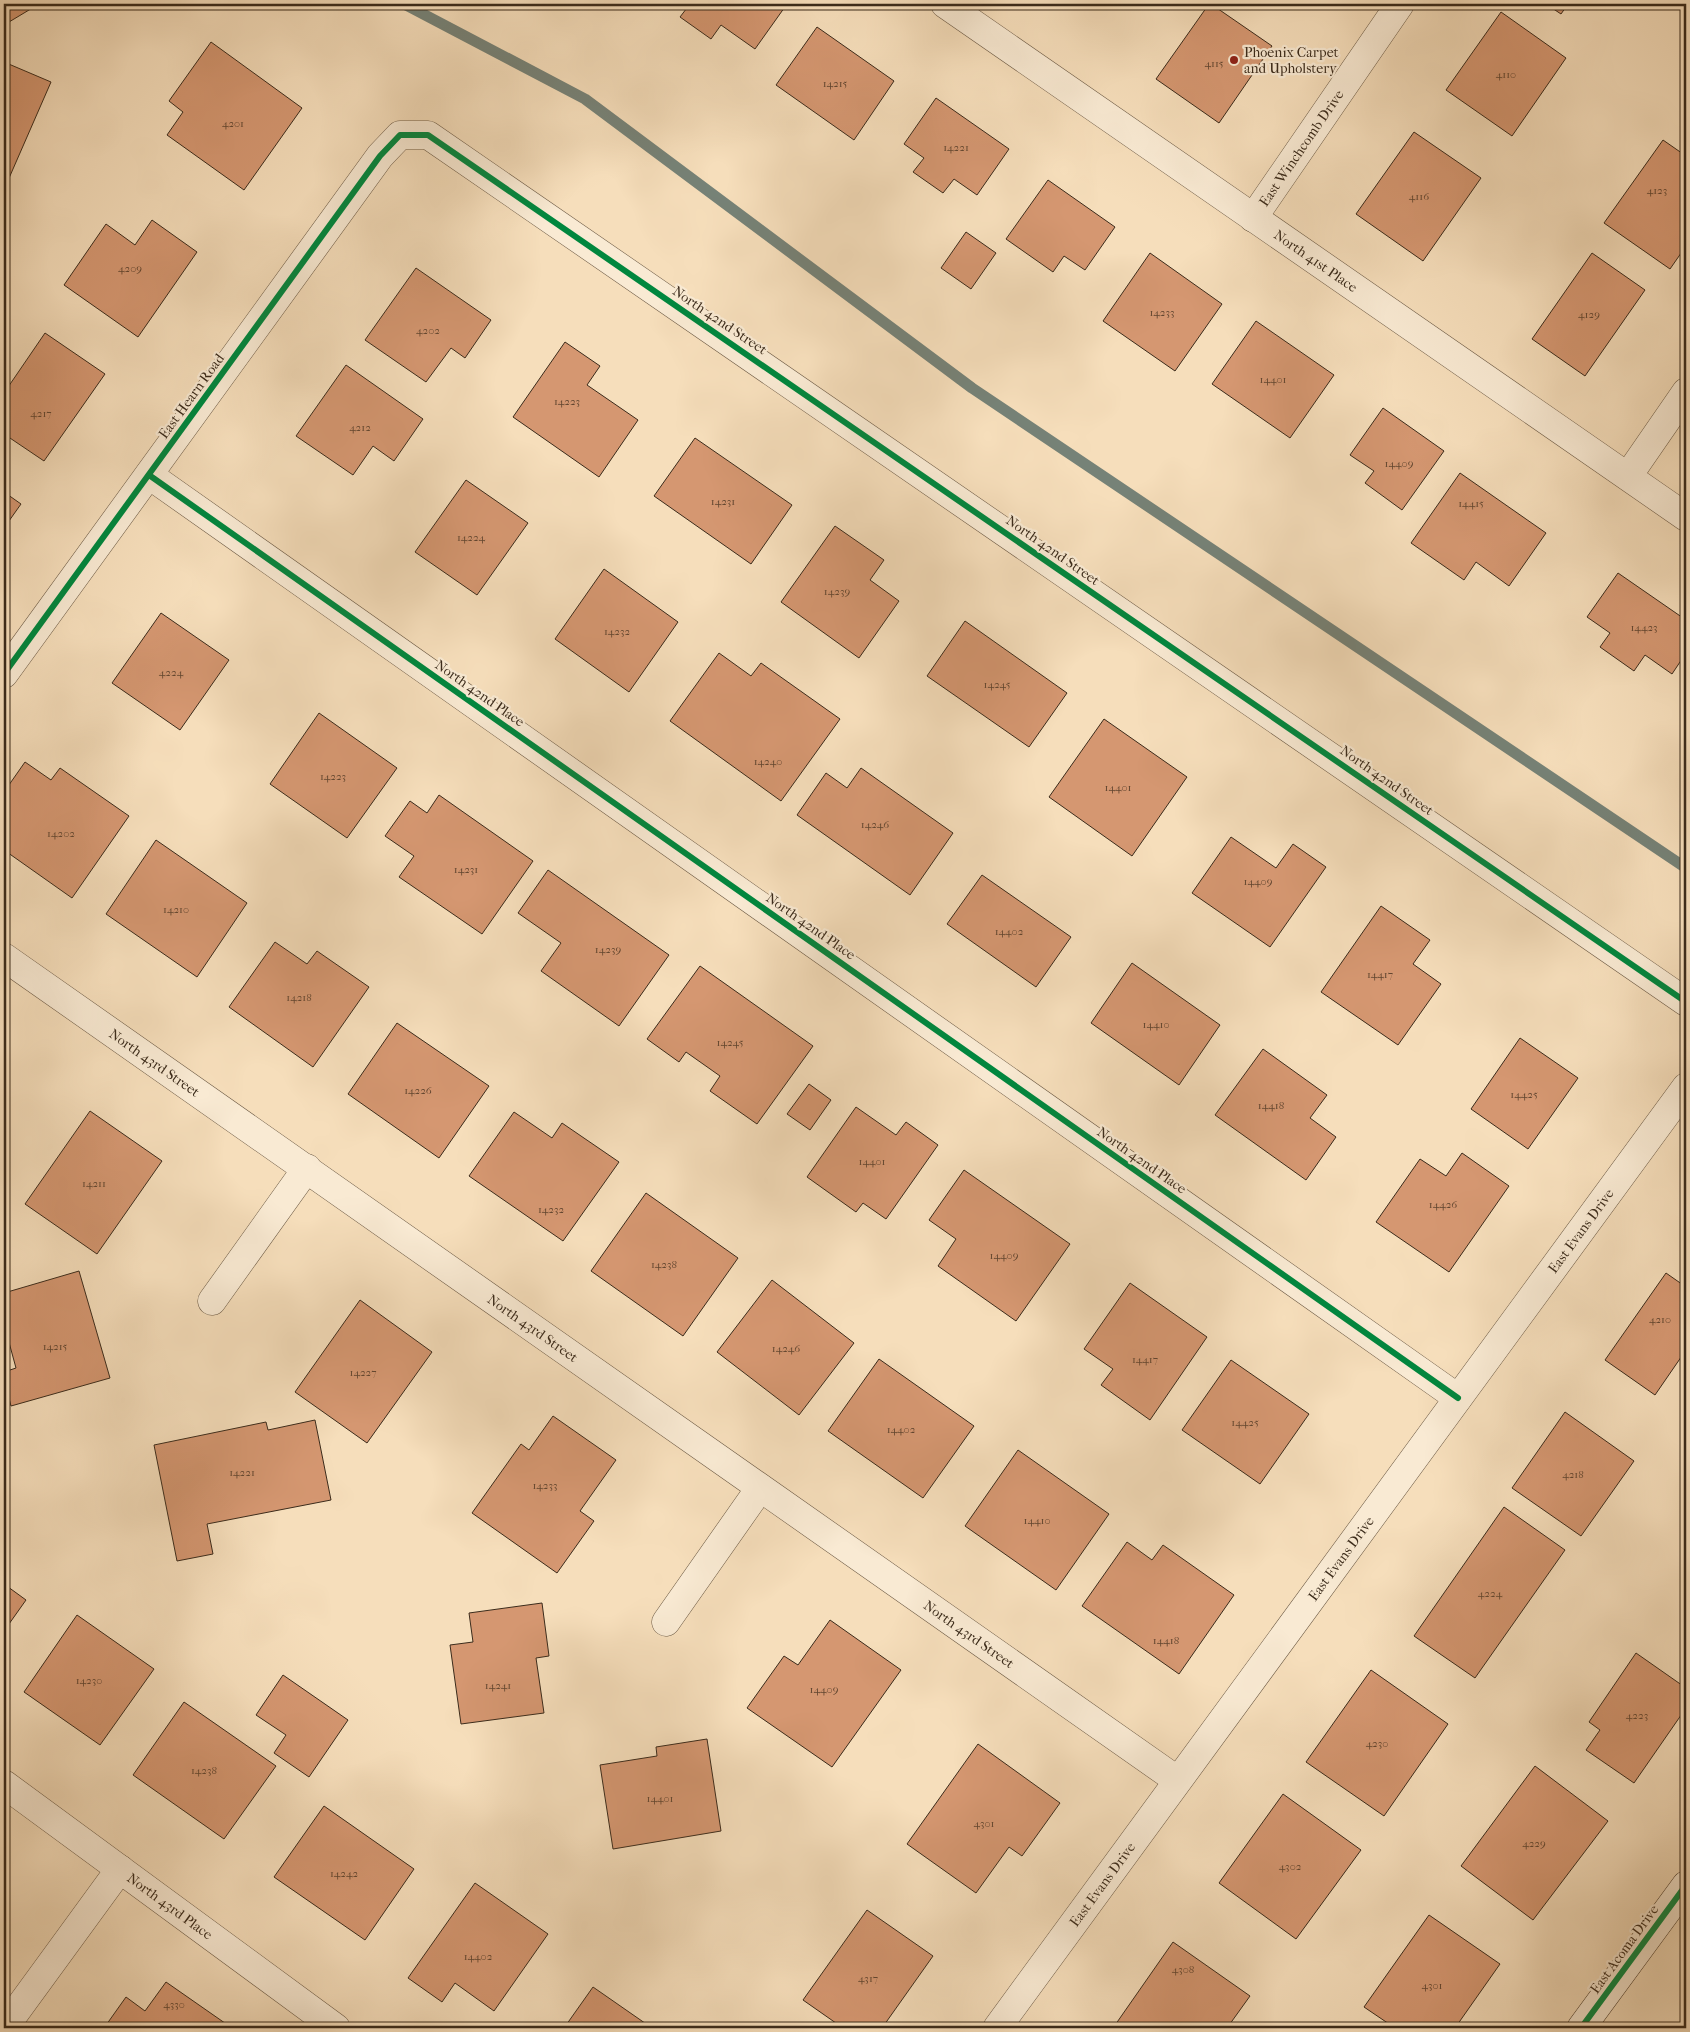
<svg xmlns="http://www.w3.org/2000/svg" width="1690" height="2032" font-family="'IM FELL French Canon',serif">
	<style>
		.lines { fill: none; stroke-linecap: round; stroke-linejoin: round }
		.stream { stroke: #768277; stroke-width: 11 }
		.building { fill: #d59771; stroke: #3b2b1b }
		.street-casing { stroke: #6a5843; stroke-width: 29 }
		.secondary-casing { stroke: #3b2b1b; stroke-width: 29 }
		.street { stroke: #f9ead3; stroke-width: 28 }
		.secondary { stroke: #f9ead3; stroke-width: 28 }
		.cycleway-casing { stroke: #f9ead3; stroke-width: 9 }
		.cycleway { stroke: #00873e; stroke-width: 6 }
		.poi-dot { fill: #8f2418; stroke: #f9ead3; stroke-width: 2 }
		.labels { text-anchor: middle; stroke-width: 4.5; stroke-linejoin: round; paint-order: stroke }
		.number-label { font-size: 11px; fill: #624630 }
		.poi-label { font-size: 14px; fill: #3b2b1b; stroke: #f9ead3; text-anchor: start }
		.street-label { font-size: 14px; fill: #3b2b1b; stroke: #f9ead3 }
	</style>
	<rect width="100%" height="100%" fill="#f6debb"/>
	<filter id="stains"><feTurbulence type="fractalNoise" baseFrequency=".004" numOctaves="4"/><feColorMatrix values="0 0 0 0 .2 0 0 0 0 .09 0 0 0 0 .02 0 0 0 .5 -.17"/></filter>
	<radialGradient id="worn" r=".72"><stop offset=".6" stop-color="#630" stop-opacity="0"/><stop offset="1" stop-color="#630" stop-opacity=".3"/></radialGradient>
	<g class="lines">
		<polyline class="stream" points="404,4 585,99 972,388 1686,868"/>
	</g>
	<g class="building">
		<polygon points="4,4 39,4 4,25"/>
		<polygon points="690,4 787,4 755,49 721,25 711,39 680,17"/>
		<polygon points="1209,4 1211,4 1272,46 1219,123 1156,79"/>
		<polygon points="1546,4 1568,4 1561,14"/>
		<polygon points="1501,12 1566,58 1512,136 1446,90"/>
		<polygon points="817,27 894,81 854,140 776,85"/>
		<polygon points="211,42 302,108 244,190 167,135 183,112 169,101"/>
		<polygon points="4,62 51,82 6,185 4,184"/>
		<polygon points="936,98 1009,149 977,195 954,179 943,193 913,172 924,158 904,144"/>
		<polygon points="1414,132 1481,178 1423,261 1356,214"/>
		<polygon points="1663,140 1686,156 1686,246 1670,269 1604,223"/>
		<polygon points="1048,180 1115,227 1085,270 1064,256 1053,272 1006,239"/>
		<polygon points="152,220 197,252 138,337 64,285 106,224 135,245"/>
		<polygon points="966,232 996,253 971,289 941,268"/>
		<polygon points="1150,253 1222,304 1175,371 1103,321"/>
		<polygon points="1592,253 1645,290 1585,376 1532,339"/>
		<polygon points="416,268 491,320 465,358 451,348 426,382 365,340"/>
		<polygon points="1256,321 1334,375 1290,438 1212,384"/>
		<polygon points="45,333 105,374 44,461 4,434 4,393"/>
		<polygon points="565,342 600,366 587,385 638,420 599,477 513,417"/>
		<polygon points="346,365 423,419 394,461 373,446 353,475 296,436"/>
		<polygon points="1383,408 1444,451 1402,510 1365,483 1374,471 1350,455"/>
		<polygon points="695,438 792,505 751,564 654,496"/>
		<polygon points="1460,473 1546,533 1509,586 1476,562 1464,580 1411,543"/>
		<polygon points="466,480 528,523 477,595 415,552"/>
		<polygon points="4,492 21,504 4,528"/>
		<polygon points="835,526 884,560 870,580 899,601 859,658 781,602"/>
		<polygon points="604,569 678,622 629,692 555,639"/>
		<polygon points="1618,573 1686,620 1686,653 1672,674 1645,655 1634,671 1600,647 1610,633 1587,617"/>
		<polygon points="161,613 229,660 180,730 112,683"/>
		<polygon points="965,621 1067,693 1029,747 927,676"/>
		<polygon points="719,653 751,676 761,663 840,719 781,801 670,721"/>
		<polygon points="319,713 397,768 347,838 270,784"/>
		<polygon points="1104,719 1187,777 1132,856 1049,797"/>
		<polygon points="25,762 51,780 60,768 129,816 72,898 4,850 4,792"/>
		<polygon points="861,768 953,833 910,895 797,815 826,773 847,788"/>
		<polygon points="439,795 533,861 482,934 399,877 414,856 385,836 410,801 427,813"/>
		<polygon points="1231,837 1276,868 1293,844 1326,867 1270,947 1192,893"/>
		<polygon points="156,840 247,903 197,977 106,914"/>
		<polygon points="548,870 669,955 619,1026 541,971 561,943 518,913"/>
		<polygon points="982,875 1071,937 1036,987 947,924"/>
		<polygon points="1381,906 1430,940 1413,964 1441,984 1398,1045 1321,992"/>
		<polygon points="275,942 307,964 317,951 369,987 313,1067 229,1007"/>
		<polygon points="1132,963 1220,1025 1179,1085 1091,1023"/>
		<polygon points="700,966 813,1046 757,1124 710,1091 720,1076 686,1052 679,1062 647,1039"/>
		<polygon points="397,1023 489,1086 439,1158 348,1094"/>
		<polygon points="1520,1038 1578,1078 1528,1149 1471,1109"/>
		<polygon points="1263,1049 1327,1095 1310,1118 1336,1137 1306,1180 1215,1115"/>
		<polygon points="809,1084 831,1100 810,1130 787,1114"/>
		<polygon points="856,1107 896,1135 906,1122 938,1145 886,1219 863,1203 856,1212 807,1177"/>
		<polygon points="90,1111 162,1161 97,1254 25,1204"/>
		<polygon points="514,1112 552,1138 562,1123 619,1162 563,1241 469,1176"/>
		<polygon points="1462,1153 1509,1186 1449,1272 1376,1222 1420,1159 1446,1176"/>
		<polygon points="964,1170 1070,1244 1016,1321 938,1266 956,1239 929,1220"/>
		<polygon points="646,1193 738,1258 683,1336 591,1271"/>
		<polygon points="79,1271 110,1378 11,1406 4,1379 4,1372 16,1368 4,1324 4,1293"/>
		<polygon points="1666,1273 1686,1287 1686,1350 1655,1395 1605,1360"/>
		<polygon points="772,1280 854,1343 799,1415 717,1352"/>
		<polygon points="1130,1283 1207,1337 1150,1420 1101,1385 1113,1369 1084,1349"/>
		<polygon points="360,1300 432,1352 367,1443 295,1392"/>
		<polygon points="879,1359 974,1426 923,1498 828,1431"/>
		<polygon points="1231,1360 1309,1414 1260,1484 1182,1430"/>
		<polygon points="1565,1412 1634,1461 1581,1536 1512,1488"/>
		<polygon points="553,1416 616,1460 580,1511 594,1521 557,1573 472,1513 521,1444 529,1450"/>
		<polygon points="315,1420 331,1500 207,1524 213,1554 177,1561 154,1445 266,1422 268,1430"/>
		<polygon points="1018,1450 1109,1514 1056,1590 965,1526"/>
		<polygon points="1504,1507 1565,1550 1475,1678 1414,1636"/>
		<polygon points="1127,1542 1152,1560 1163,1545 1234,1595 1179,1674 1082,1606"/>
		<polygon points="4,1584 26,1600 4,1631"/>
		<polygon points="542,1603 549,1656 536,1658 544,1713 461,1724 450,1645 473,1642 469,1613"/>
		<polygon points="77,1615 154,1669 100,1745 24,1692"/>
		<polygon points="830,1620 901,1670 832,1767 747,1708 784,1656 798,1665"/>
		<polygon points="1636,1653 1686,1688 1686,1708 1634,1783 1586,1750 1600,1730 1589,1722"/>
		<polygon points="1371,1670 1448,1724 1384,1816 1306,1762"/>
		<polygon points="283,1675 348,1720 309,1777 274,1753 286,1735 256,1715"/>
		<polygon points="184,1702 276,1766 224,1839 133,1775"/>
		<polygon points="707,1739 721,1831 613,1849 600,1765 657,1756 656,1747"/>
		<polygon points="978,1744 1060,1803 1022,1856 1009,1847 976,1893 907,1844"/>
		<polygon points="1535,1766 1608,1821 1533,1920 1461,1866"/>
		<polygon points="1283,1794 1361,1850 1296,1939 1219,1883"/>
		<polygon points="324,1806 414,1869 365,1940 274,1877"/>
		<polygon points="475,1883 548,1934 494,2011 455,1983 442,2002 408,1978"/>
		<polygon points="867,1910 933,1956 882,2028 843,2028 803,2000"/>
		<polygon points="1429,1915 1500,1964 1455,2028 1395,2028 1364,2007"/>
		<polygon points="1173,1942 1250,1996 1227,2028 1113,2028"/>
		<polygon points="166,1982 232,2028 104,2028 126,1997 145,2011"/>
		<polygon points="593,1987 652,2028 564,2028"/>
	</g>
	<g class="lines">
		<defs>
			<g id="street">
				<path id="s1" d="M945 4 1686 517"/>
				<path id="s2" d="M1253 218 1400 4"/>
				<polyline points="149,475 1458,1398"/>
				<polyline points="1628,476 1686,392"/>
				<polyline points="4,674 380,156 400,135 428,135 1686,1002"/>
				<path id="s3" d="M4 957 1177 1780"/>
				<polyline points="212,1301 307,1168"/>
				<polyline points="666,1622 760,1488"/>
				<path id="s4" d="M4 1784 336 2028"/>
				<polyline points="4,2028 120,1869"/>
				<path id="s5" d="M997 2028 1686 1087"/>
			</g>
			<polyline id="secondary" points="1581,2028 1686,1885"/>
		</defs>
		<use href="#street" class="street-casing"/>
		<use href="#secondary" class="secondary-casing"/>
		<use href="#street" class="street"/>
		<use href="#secondary" class="secondary"/>
		<defs>
			<g id="cycleway">
				<polyline points="149,475 1458,1398"/>
				<polyline points="4,674 380,156 400,135 428,135 1686,1002"/>
				<polyline points="1581,2028 1686,1885"/>
			</g>
		</defs>
		<use href="#cycleway" class="cycleway-casing"/>
		<use href="#cycleway" class="cycleway"/>
	</g>
	<circle class="poi-dot" cx="1234" cy="60" r="5"/>
	<g class="labels">
		<g class="number-label">
			<text x="1214" y="67">4115</text>
			<text x="1506" y="78">4110</text>
			<text x="835" y="87">14215</text>
			<text x="233" y="127">4201</text>
			<text x="956" y="151">14221</text>
			<text x="1657" y="194">4123</text>
			<text x="1419" y="200">4116</text>
			<text x="130" y="272">4209</text>
			<text x="1162" y="316">14233</text>
			<text x="1589" y="318">4129</text>
			<text x="428" y="334">4202</text>
			<text x="1273" y="383">14401</text>
			<text x="567" y="405">14223</text>
			<text x="41" y="417">4217</text>
			<text x="360" y="431">4212</text>
			<text x="1399" y="467">14409</text>
			<text x="723" y="505">14231</text>
			<text x="1471" y="507">14415</text>
			<text x="471" y="541">14224</text>
			<text x="837" y="595">14239</text>
			<text x="1644" y="631">14423</text>
			<text x="617" y="635">14232</text>
			<text x="171" y="676">4224</text>
			<text x="997" y="688">14245</text>
			<text x="768" y="765">14240</text>
			<text x="333" y="780">14223</text>
			<text x="1118" y="791">14401</text>
			<text x="875" y="828">14246</text>
			<text x="61" y="837">14202</text>
			<text x="466" y="873">14231</text>
			<text x="1258" y="885">14409</text>
			<text x="176" y="913">14210</text>
			<text x="1009" y="935">14402</text>
			<text x="608" y="953">14239</text>
			<text x="1380" y="978">14417</text>
			<text x="299" y="1001">14218</text>
			<text x="1156" y="1028">14410</text>
			<text x="730" y="1046">14245</text>
			<text x="418" y="1094">14226</text>
			<text x="1524" y="1098">14425</text>
			<text x="1271" y="1109">14418</text>
			<text x="872" y="1165">14401</text>
			<text x="94" y="1187">14211</text>
			<text x="1443" y="1208">14426</text>
			<text x="551" y="1213">14232</text>
			<text x="1004" y="1259">14409</text>
			<text x="664" y="1268">14238</text>
			<text x="1660" y="1323">4210</text>
			<text x="55" y="1350">14215</text>
			<text x="786" y="1352">14246</text>
			<text x="1145" y="1363">14417</text>
			<text x="363" y="1376">14227</text>
			<text x="1245" y="1426">14425</text>
			<text x="901" y="1433">14402</text>
			<text x="242" y="1476">14221</text>
			<text x="1573" y="1478">4218</text>
			<text x="545" y="1489">14233</text>
			<text x="1037" y="1524">14410</text>
			<text x="1490" y="1597">4224</text>
			<text x="1166" y="1644">14418</text>
			<text x="89" y="1684">14230</text>
			<text x="498" y="1689">14241</text>
			<text x="824" y="1693">14409</text>
			<text x="1637" y="1719">4223</text>
			<text x="1377" y="1747">4230</text>
			<text x="204" y="1774">14238</text>
			<text x="660" y="1802">14401</text>
			<text x="984" y="1827">4301</text>
			<text x="1534" y="1847">4229</text>
			<text x="1290" y="1870">4302</text>
			<text x="344" y="1877">14242</text>
			<text x="478" y="1960">14402</text>
			<text x="1183" y="1973">4308</text>
			<text x="868" y="1982">4317</text>
			<text x="1432" y="1989">4301</text>
			<text x="174" y="2008">4330</text>
		</g>
		<g class="poi-label">
			<text x="1244" y="57">Phoenix Carpet<tspan x="1244" dy="16">and Upholstery</tspan></text>
		</g>
		<g class="street-label">
			<text dy="5" stroke="none"><textPath href="#s2" startOffset="85">East Winchcomb Drive</textPath></text>
			<text dy="5" stroke="none"><textPath href="#s1" startOffset="451">North 41st Place</textPath></text>
			<text transform="translate(720 320) rotate(34)" y="5">North 42nd Street</text>
			<text transform="translate(191 396) rotate(-54)" y="5">East Hearn Road</text>
			<text transform="translate(1053 550) rotate(35)" y="5">North 42nd Street</text>
			<text transform="translate(480 693) rotate(35)" y="5">North 42nd Place</text>
			<text transform="translate(1387 780) rotate(35)" y="5">North 42nd Street</text>
			<text transform="translate(811 926) rotate(35)" y="5">North 42nd Place</text>
			<text dy="5" stroke="none"><textPath href="#s3" startOffset="184">North 43rd Street</textPath></text>
			<text transform="translate(1142 1160) rotate(35)" y="5">North 42nd Place</text>
			<text dy="5" stroke="none"><textPath href="#s5" startOffset="988">East Evans Drive</textPath></text>
			<text dy="5" stroke="none"><textPath href="#s3" startOffset="646">North 43rd Street</textPath></text>
			<text dy="5" stroke="none"><textPath href="#s5" startOffset="582">East Evans Drive</textPath></text>
			<text dy="5" stroke="none"><textPath href="#s3" startOffset="1179">North 43rd Street</textPath></text>
			<text dy="5" stroke="none"><textPath href="#s5" startOffset="178">East Evans Drive</textPath></text>
			<text dy="5" stroke="none"><textPath href="#s4" startOffset="206">North 43rd Place</textPath></text>
			<text transform="translate(1624 1949) rotate(-54)" y="5">East Acoma Drive</text>
		</g>
	</g>
	<rect width="1690" height="2032" fill="none" stroke="#f6debb" stroke-width="20"/>
	<rect x="5" y="5" width="1680" height="2022" fill="none" stroke="#3b2b1b" stroke-width="2.5"/>
	<rect x="10" y="10" width="1670" height="2012" fill="none" stroke="#3b2b1b"/>
	<rect width="100%" height="100%" filter="url(#stains)"/>
	<rect width="100%" height="100%" fill="url(#worn)"/>
</svg>
